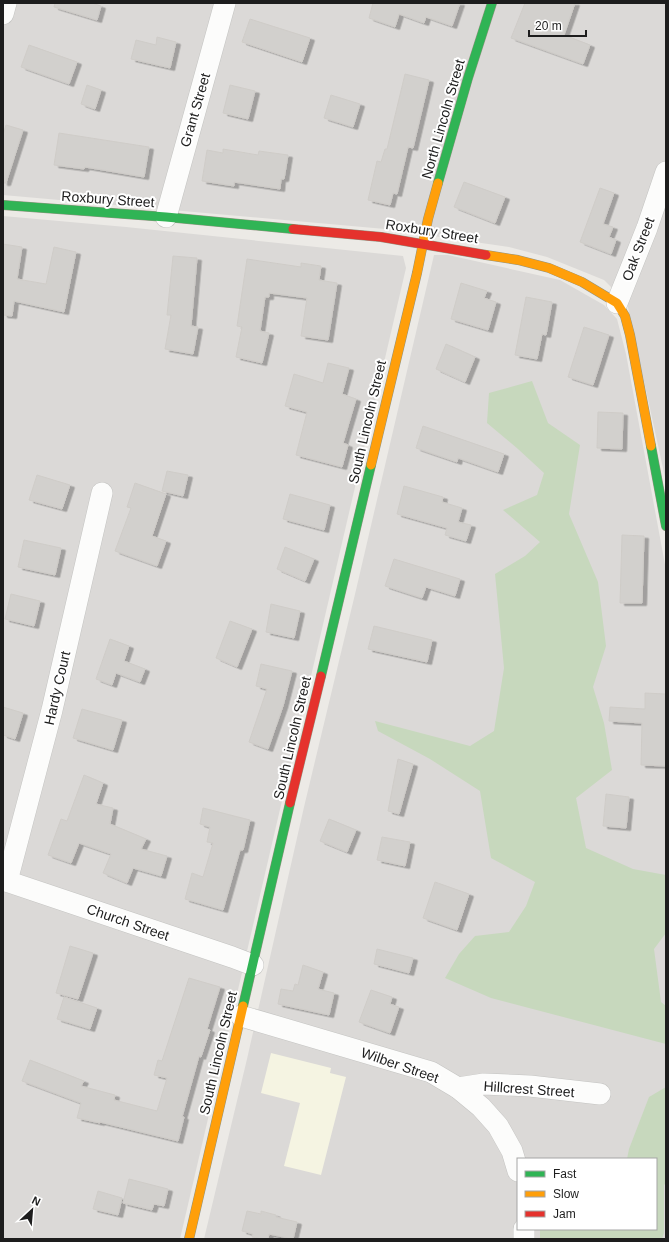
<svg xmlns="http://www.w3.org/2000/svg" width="669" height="1242" font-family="Arial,sans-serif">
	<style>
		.residential { fill: #dbd9d7; fill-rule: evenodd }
		.education { fill: #f5f4e2 }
		.forest { fill: #c7d8bd }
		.building { fill: #d2d0cd; stroke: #cfccc8; filter: url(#shadow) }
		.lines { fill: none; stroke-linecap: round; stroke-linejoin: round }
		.street-casing { stroke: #c4c4c2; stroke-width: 22 }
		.fast-casing { stroke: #929480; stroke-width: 10 }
		.slow-casing { stroke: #929480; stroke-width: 10 }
		.jam-casing { stroke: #929480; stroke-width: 10 }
		.street { stroke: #fcfcfb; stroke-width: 21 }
		.fast { stroke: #30b455; stroke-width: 9 }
		.slow { stroke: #ff9f0a; stroke-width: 9 }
		.jam { stroke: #e5322d; stroke-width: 9 }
		.labels { text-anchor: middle; stroke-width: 4; stroke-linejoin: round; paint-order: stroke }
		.street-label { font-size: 14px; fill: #1d1d1d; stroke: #fff }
	</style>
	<defs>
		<filter id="shadow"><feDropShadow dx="4.5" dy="2.5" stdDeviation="0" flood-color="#0004"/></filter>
	</defs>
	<rect width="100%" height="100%" fill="#eceae6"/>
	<g class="residential">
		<polygon points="3,3 666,3 666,482 627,303 604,280 547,257 509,247 385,229 3,195"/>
		<polygon points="3,216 126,227 403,256 406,268 180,1239 3,1239"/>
		<path d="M434 255H448L560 280 604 305 617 319 626 354 666 570V1239H204L247 1059 304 807 356 590ZM518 1159H656V1229H518Z"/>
	</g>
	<polygon class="education" points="271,1053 331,1068 330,1073 346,1077 321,1175 284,1166 300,1103 261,1093"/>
	<g class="forest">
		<polygon points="532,381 548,423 580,445 569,514 598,582 606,646 593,687 604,723 612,770 576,798 586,848 633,869 666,875 666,933 654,949 661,1002 666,1006 666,1044 491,998 445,978 459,954 475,936 509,932 526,906 535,882 491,858 480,791 430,759 378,731 375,721 470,746 494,731 504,668 495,574 525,556 540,542 503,510 537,495 544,473 518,449 487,423 489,393"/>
		<polygon points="666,1087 666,1183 664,1185 664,1233 662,1239 540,1239 540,1229 656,1229 656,1159 627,1159 629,1149 649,1097"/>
	</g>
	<g class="building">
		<polygon points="55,3 92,3 101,6 97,20 54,7"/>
		<polygon points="373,3 460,3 452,26 426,17 424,23 399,14 395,27 369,18"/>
		<polygon points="525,3 575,3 564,35 590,45 583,64 511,38"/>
		<polygon points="250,19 310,38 302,62 242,42"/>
		<polygon points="157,37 176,42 170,68 131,59 136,40 156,45"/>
		<polygon points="29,45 77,62 69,84 21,67"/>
		<polygon points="405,74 429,80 413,148 408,147 397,194 393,193 390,205 368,200 377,161 381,162 385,149 387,149"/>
		<polygon points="87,85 101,90 95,109 81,104"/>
		<polygon points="230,85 255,91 248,119 223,113"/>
		<polygon points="331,95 360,104 353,127 324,118"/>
		<polygon points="6,125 23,130 6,183 3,183 3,135"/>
		<polygon points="59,133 149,147 144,177 85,167 84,169 54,165"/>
		<polygon points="223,149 258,155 259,151 288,155 284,179 281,179 280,189 234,182 234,186 202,181 207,150 223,153"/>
		<polygon points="464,182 505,197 495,223 454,207"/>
		<polygon points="600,188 614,193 603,224 613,227 609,237 616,240 611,254 580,242"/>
		<polygon points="3,244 22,247 17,279 46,284 54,247 76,252 64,312 14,301 12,316 3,315"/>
		<polygon points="173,256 197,258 191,326 198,327 193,354 165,349 171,315 167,315"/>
		<polygon points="247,259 301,267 301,263 321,266 319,280 337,283 328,340 301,336 307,298 269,293 269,297 265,297 260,331 269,333 262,363 236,357 242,327 237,326"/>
		<polygon points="461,283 487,291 484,298 496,302 488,330 451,319"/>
		<polygon points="526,297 552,302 546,335 542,334 537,359 515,355"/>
		<polygon points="584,327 609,335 593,385 568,377"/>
		<polygon points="446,344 475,357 465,382 436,369"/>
		<polygon points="328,363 349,368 342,394 356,399 343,443 348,445 342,467 296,455 307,412 285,406 294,374 323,383"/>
		<polygon points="598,412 623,413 622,449 597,448"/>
		<polygon points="423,426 504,454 498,472 458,458 457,462 416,448"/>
		<polygon points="167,471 188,475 183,496 162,491"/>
		<polygon points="37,475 70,485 62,509 29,500"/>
		<polygon points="135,483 166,494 152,536 166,541 157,566 115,551 131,508 127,507"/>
		<polygon points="404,486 443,497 442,502 462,508 458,522 471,525 466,541 445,535 447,528 397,514"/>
		<polygon points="290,494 330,505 324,530 283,519"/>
		<polygon points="622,535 644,536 642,603 620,603"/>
		<polygon points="24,540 61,548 55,575 18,567"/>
		<polygon points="285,547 314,559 305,581 277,569"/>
		<polygon points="394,559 460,579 455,596 426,587 422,598 385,586"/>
		<polygon points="11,594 40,601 34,626 5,619"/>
		<polygon points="271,604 300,611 294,638 266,632"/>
		<polygon points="230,621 252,629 237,667 216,658"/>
		<polygon points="374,626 432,640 427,662 368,649"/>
		<polygon points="110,639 129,646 124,661 145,669 140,682 116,673 112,685 96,679"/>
		<polygon points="261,664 292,671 283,706 268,749 249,742 267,689 256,686"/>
		<polygon points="645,693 666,694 666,766 641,765 642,723 609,721 610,707 645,709"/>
		<polygon points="3,707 23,713 15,739 3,735"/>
		<polygon points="82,709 122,720 113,750 73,738"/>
		<polygon points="398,759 413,764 399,814 388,811"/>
		<polygon points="84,775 103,783 96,804 113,808 110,824 146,839 141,849 167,856 161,876 133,868 127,883 103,873 111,854 79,843 71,863 48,855 61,819 67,821"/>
		<polygon points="606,794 629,797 626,828 603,826"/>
		<polygon points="203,808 250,820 243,850 240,850 223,910 185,899 192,873 203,877 213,843 207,842 210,827 200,824"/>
		<polygon points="329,819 356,830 347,852 320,841"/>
		<polygon points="382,837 410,842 405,866 377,860"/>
		<polygon points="435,882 469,894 457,930 423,918"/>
		<polygon points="70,946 93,953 78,999 56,993"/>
		<polygon points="377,949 413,958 409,973 374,964"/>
		<polygon points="303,965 323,972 318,989 334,993 329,1015 278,1004 281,989 293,991 295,984 298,985"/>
		<polygon points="189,978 220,987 207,1029 210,1030 201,1057 199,1056 182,1117 184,1117 178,1141 100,1122 100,1123 77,1118 81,1103 22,1081 30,1060 84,1081 81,1086 115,1095 114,1100 157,1111 167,1078 154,1075 158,1060 162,1061"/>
		<polygon points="371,990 392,997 390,1004 399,1007 390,1033 359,1022"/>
		<polygon points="64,997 97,1008 90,1029 57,1019"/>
		<polygon points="129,1179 168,1189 164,1206 154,1204 152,1210 123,1203"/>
		<polygon points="98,1191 122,1198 118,1215 93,1209"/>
		<polygon points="247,1211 261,1214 261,1211 276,1215 276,1217 297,1222 293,1239 269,1234 268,1239 262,1239 252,1237 253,1234 242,1231"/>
	</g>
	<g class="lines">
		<defs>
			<g id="street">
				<polyline points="3,14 6,3"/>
				<polyline points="166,217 225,3"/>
				<polyline points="617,303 647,228 666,172"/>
				<polyline points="3,880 232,957 253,965"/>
				<polyline points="7,881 52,710 102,493"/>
				<polyline points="241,1016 431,1072 458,1088 481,1107 498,1126 512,1151 518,1171"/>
				<polyline points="458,1088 484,1084 530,1086 600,1094"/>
				<polyline points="524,1229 524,1239"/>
			</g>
			<g id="fast">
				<polyline points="438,183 468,78 492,3"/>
				<polyline points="3,205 166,217 293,229"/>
				<polyline points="651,446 666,526"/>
				<polyline points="321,676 371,465"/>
				<polyline points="243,1006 290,803"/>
			</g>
			<g id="slow">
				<polyline points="486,255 518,260 549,268 582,282 617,303 625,316 630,335 651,446"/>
				<polyline points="371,465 417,273 428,219 438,183"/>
				<polyline points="189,1239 243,1006"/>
			</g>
			<g id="jam">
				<polyline points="293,229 381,237 486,255"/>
				<polyline points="290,803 321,676"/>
			</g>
		</defs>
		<use href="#street" class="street-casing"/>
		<use href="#fast" class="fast-casing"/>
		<use href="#slow" class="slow-casing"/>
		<use href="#jam" class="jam-casing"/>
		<use href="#street" class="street"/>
		<use href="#fast" class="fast"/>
		<use href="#slow" class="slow"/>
		<use href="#jam" class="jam"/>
	</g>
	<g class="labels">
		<g class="street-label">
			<text transform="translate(195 110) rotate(-74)" y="5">Grant Street</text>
			<text transform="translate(443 119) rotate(-74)" y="5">North Lincoln Street</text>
			<text transform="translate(108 199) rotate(4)" y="5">Roxbury Street</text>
			<text transform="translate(432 231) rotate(9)" y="5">Roxbury Street</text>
			<text transform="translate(638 249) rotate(-69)" y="5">Oak Street</text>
			<text transform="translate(367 422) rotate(-77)" y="5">South Lincoln Street</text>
			<text transform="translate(57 688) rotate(-77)" y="5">Hardy Court</text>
			<text transform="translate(292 738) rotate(-77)" y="5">South Lincoln Street</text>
			<text transform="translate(128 922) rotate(19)" y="5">Church Street</text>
			<text transform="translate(218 1053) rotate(-77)" y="5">South Lincoln Street</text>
			<text transform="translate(400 1065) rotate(19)" y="5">Wilber Street</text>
			<text transform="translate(529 1089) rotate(4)" y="5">Hillcrest Street</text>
		</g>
	</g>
	<rect width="669" height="1242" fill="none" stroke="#1d1d1d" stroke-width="8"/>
	<rect x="517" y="1158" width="140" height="72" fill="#ffffff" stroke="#a5a5a5"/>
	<rect x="525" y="1171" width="20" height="6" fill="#30b455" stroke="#a5a5a5"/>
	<text x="553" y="1178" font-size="12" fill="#1d1d1d">Fast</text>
	<rect x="525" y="1191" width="20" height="6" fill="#ff9f0a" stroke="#a5a5a5"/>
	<text x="553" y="1198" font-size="12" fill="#1d1d1d">Slow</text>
	<rect x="525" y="1211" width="20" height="6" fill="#e5322d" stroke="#a5a5a5"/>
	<text x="553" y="1218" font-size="12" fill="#1d1d1d">Jam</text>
	<g transform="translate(32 1210) rotate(26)" stroke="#ffffff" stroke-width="3" paint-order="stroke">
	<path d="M0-3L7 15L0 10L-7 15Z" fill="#1d1d1d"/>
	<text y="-6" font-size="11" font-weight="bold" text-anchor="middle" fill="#1d1d1d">N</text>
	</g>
	<path d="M529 30v6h57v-6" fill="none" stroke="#1d1d1d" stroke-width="2"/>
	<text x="535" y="30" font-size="12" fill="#1d1d1d" stroke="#ffffff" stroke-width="3" paint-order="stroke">20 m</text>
</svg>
